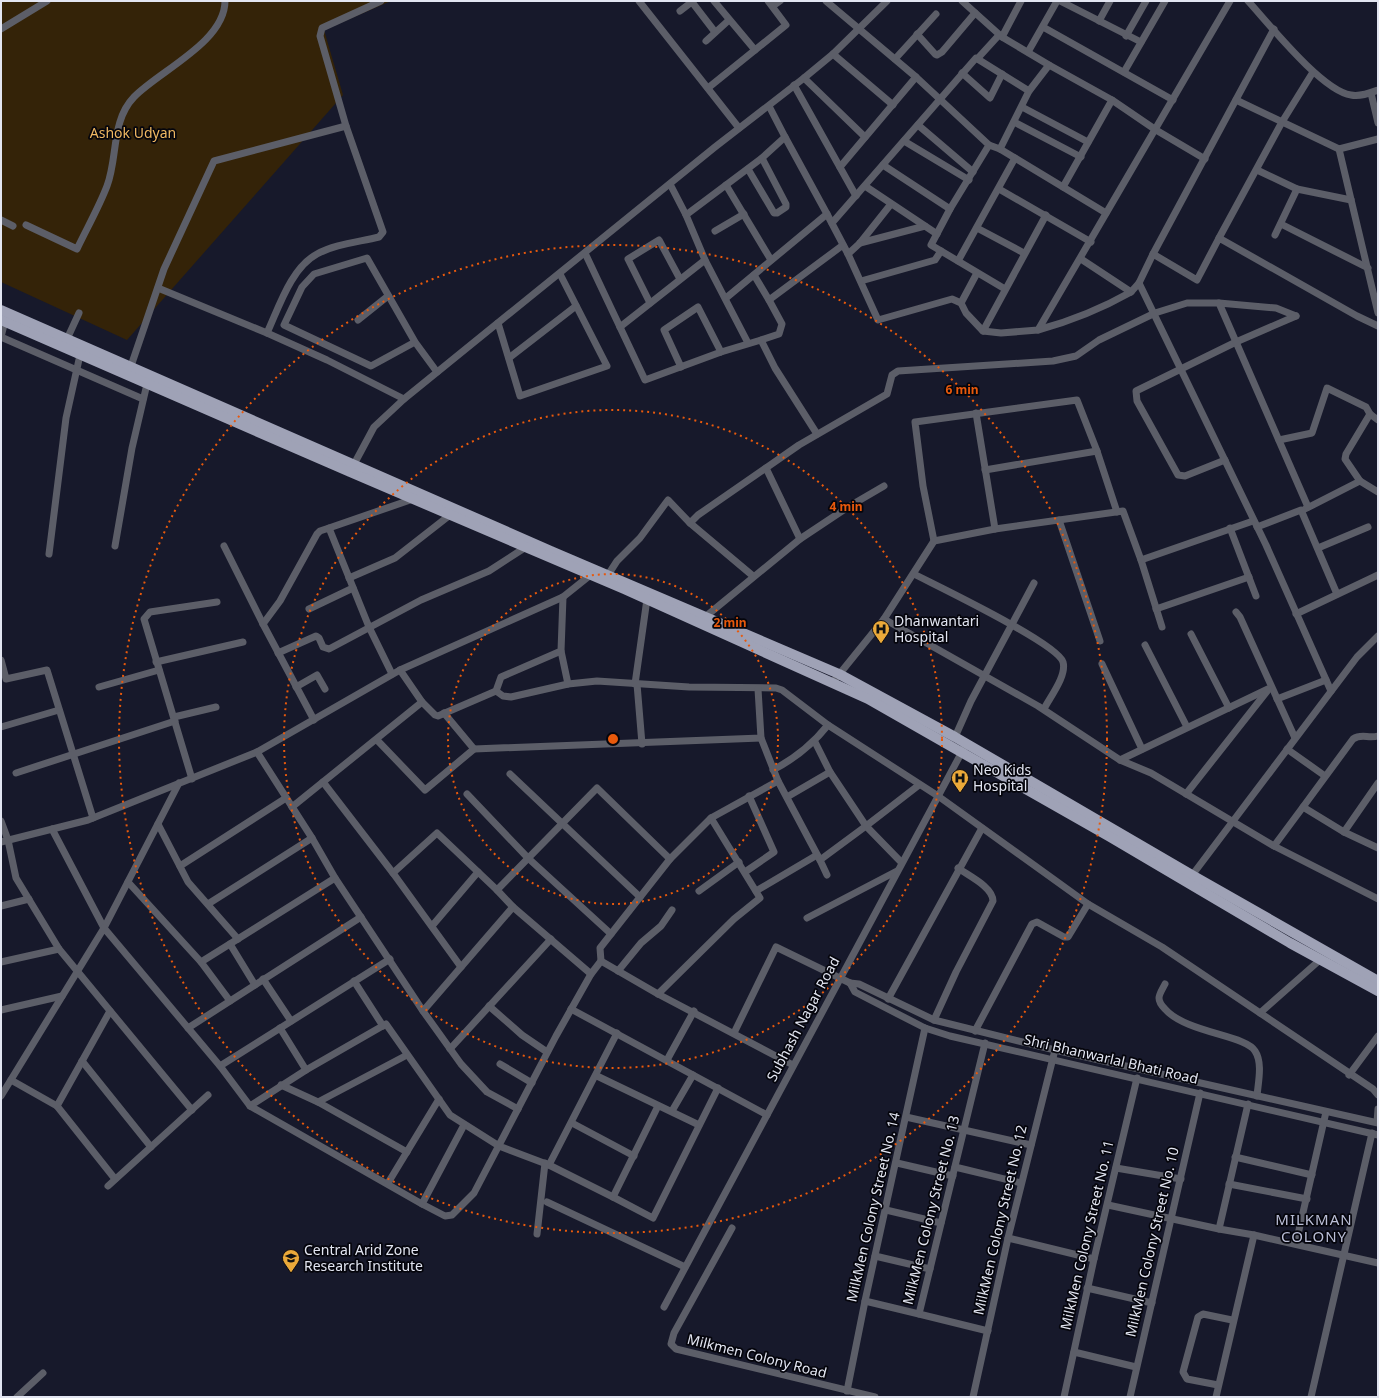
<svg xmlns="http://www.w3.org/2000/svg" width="1379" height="1398" font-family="'Noto Sans',sans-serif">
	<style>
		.green { fill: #342308 }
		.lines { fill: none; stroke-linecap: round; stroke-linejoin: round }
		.minor { stroke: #5c5e68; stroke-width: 7 }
		.primary { stroke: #9fa2b6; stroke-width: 10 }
		.ring { fill: none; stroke: #e8590c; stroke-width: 2; stroke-dasharray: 2 4 }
		.labels { text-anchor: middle; stroke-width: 3.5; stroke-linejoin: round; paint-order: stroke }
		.park-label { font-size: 14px; fill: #f0b862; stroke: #05050c }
		.poi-label { font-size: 14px; fill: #e2e5f1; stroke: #05050c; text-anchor: start }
		.street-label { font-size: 14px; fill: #e2e5f1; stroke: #05050c }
		.neighbourhood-label { font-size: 15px; letter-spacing: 1px; fill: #babed6; stroke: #05050c }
		.centre { fill: #e8590c; stroke: #05050c; stroke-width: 2 }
		.ring-label { font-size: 12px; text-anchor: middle; font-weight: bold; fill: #e8590c; stroke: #05050c; stroke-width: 3.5; stroke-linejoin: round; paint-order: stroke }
	</style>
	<rect width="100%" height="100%" fill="#17192b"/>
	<polygon class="green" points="1,1 391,1 324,30 343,95 127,340 1,282"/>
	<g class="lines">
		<g class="minor">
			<polyline points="639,1 739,128"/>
			<polyline points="714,1 755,50"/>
			<polyline points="826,1 916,77 989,145 950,209 931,245 1005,289"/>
			<polyline points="962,1 1002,37 1049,65"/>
			<polyline points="1060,1 1141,42"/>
			<path d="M1248 1C1269 24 1322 91 1351 95 1360 97 1370 93 1378 90"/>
			<polyline points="692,2 715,32"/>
			<polyline points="773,6 780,1"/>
			<polyline points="680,11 693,1"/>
			<polyline points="1099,21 1110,1"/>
			<polyline points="1043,27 1173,100"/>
			<polyline points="1,29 47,1"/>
			<polyline points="917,34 935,54 937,55 942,52 975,13"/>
			<polyline points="1126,36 1146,1"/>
			<polyline points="1002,37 1021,1"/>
			<polyline points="706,41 729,20"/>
			<polyline points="1028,52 1057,1"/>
			<polyline points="833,54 893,105"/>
			<polyline points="978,58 999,35"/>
			<polyline points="895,59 936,14"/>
			<polyline points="1124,72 1165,1"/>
			<polyline points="962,73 990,98 1002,74"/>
			<polyline points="804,78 865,137"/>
			<polyline points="794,85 856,196"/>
			<polyline points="708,88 786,25 768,1"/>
			<polyline points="1371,93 1378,123"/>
			<polyline points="1236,100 1339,149"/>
			<polyline points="1022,107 1088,142"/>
			<polyline points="1014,122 1081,157"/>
			<polyline points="918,125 973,172"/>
			<polyline points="1378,139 1339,149 1378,313"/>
			<polyline points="904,141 969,180"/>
			<polyline points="989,145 1000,149 1106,213"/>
			<polyline points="1000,149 1029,91 1049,65 1112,100 1156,130 1205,159"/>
			<polyline points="883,165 950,209"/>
			<polyline points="840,167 916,77"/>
			<polyline points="748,169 774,213 777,213 786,207 786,204 762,158"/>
			<polyline points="1257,170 1297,189 1351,200"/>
			<polyline points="726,185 771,260"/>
			<polyline points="865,186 937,234"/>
			<polyline points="1063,187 1112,100"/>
			<polyline points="999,189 1091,242"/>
			<polyline points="827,214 848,254 878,320 952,299 961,303 966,313 983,331 1001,333 1038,330 1230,1"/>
			<polyline points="686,215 762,158 785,137 769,106"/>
			<polyline points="1,220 13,226"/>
			<polyline points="832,223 976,58 1029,91"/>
			<polyline points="1281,224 1368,268"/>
			<path d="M26 225 77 249C87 228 99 207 107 186 118 157 111 121 134 97 159 71 225 42 225 1"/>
			<polyline points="977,228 1024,253"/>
			<polyline points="715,231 744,214"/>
			<polyline points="1275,235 1297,189"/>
			<polyline points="1219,238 1282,122 1313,72"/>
			<polyline points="860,243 925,226"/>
			<polyline points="585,253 645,380 721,352 761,340 775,368 817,434"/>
			<polyline points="848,254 860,243 891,204"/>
			<polyline points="1153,254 1274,29"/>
			<polyline points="1081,259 1131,292 1139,283"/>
			<polyline points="705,260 748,343"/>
			<polyline points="958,261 1015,158"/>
			<polyline points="754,275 769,300 843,245"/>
			<polyline points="861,281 935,260 941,251"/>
			<polyline points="158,288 267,333 327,360 404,399"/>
			<polyline points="726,298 827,214 785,137"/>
			<polyline points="650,303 628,259 659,240 680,279"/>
			<polyline points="961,303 977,273"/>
			<polyline points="1219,303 1276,308 1296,316"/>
			<polyline points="358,320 388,296"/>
			<polyline points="498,323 520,396 607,366 560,274"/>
			<polyline points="620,327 705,260 686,215 670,184"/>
			<path d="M1038 330C1071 321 1101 309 1131 292"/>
			<polyline points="983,331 1046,215"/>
			<path d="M267 333C279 307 291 268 317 254 335 244 359 242 379 237L383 232 346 126"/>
			<polyline points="1,337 143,399"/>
			<polyline points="1,337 5,321"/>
			<polyline points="67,339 79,313"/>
			<polyline points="761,340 779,334 782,324 769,300"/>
			<polyline points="415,342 371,366 284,325 302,287 314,274 367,258 415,342 437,372"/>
			<polyline points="509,358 576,306"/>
			<polyline points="131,366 164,269 214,161 346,126 320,36 322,28 381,1"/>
			<polyline points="681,367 664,330 698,307 721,352"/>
			<polyline points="1279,440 1312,433 1327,388 1366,407 1370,414 1378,420"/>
			<polyline points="1225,460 1185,476 1178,475 1137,401 1136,391 1236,342 1296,316"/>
			<polyline points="352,468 374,427 404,399 715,147 804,78 833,54 887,1"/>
			<polyline points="766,468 800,539"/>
			<polyline points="985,470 1097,451 1117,512"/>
			<polyline points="1360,481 1345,459 1346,454 1370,414"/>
			<polyline points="1305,509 1360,481 1378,492"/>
			<polyline points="1059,520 1100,641"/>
			<polyline points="690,523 753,576"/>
			<polyline points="1257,527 1301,510 1337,594"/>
			<polyline points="329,528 413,499"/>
			<polyline points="1230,528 1256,596"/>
			<polyline points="995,529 1123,511 1141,560 1253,521"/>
			<polyline points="934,541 923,486 915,422 1077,400 1097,451"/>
			<polyline points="115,546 132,448 147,384"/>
			<polyline points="224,546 263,624 314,720"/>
			<polyline points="1318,548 1368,527"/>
			<polyline points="49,554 66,418 80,355"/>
			<polyline points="1141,560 1162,627"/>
			<path d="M914 574C937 586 1057 643 1063 662 1067 676 1050 697 1044 709"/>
			<polyline points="349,578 395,558 450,515"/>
			<polyline points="606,578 617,561 640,538 668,500 690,523 698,515 799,445 887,394 892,375 898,371 1053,361 1076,356 1099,340 1155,313 1187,303 1219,303 1308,507"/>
			<polyline points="309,609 353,588"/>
			<polyline points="1156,609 1249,577"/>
			<polyline points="1236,612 1240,617 1295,738"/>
			<polyline points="1296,614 1378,575"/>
			<polyline points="705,617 800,539 848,507 884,486"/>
			<polyline points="884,619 934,541 995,529 976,413"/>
			<polyline points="263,624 280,601 317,534 320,531 329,528 369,627 392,674"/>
			<polyline points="1191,634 1229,708"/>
			<polyline points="1145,645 1187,727"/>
			<polyline points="561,651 568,684"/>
			<polyline points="278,653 316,636 319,638 323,647 329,649 421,600 489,571 526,547"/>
			<polyline points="1,660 6,679 47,670 93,818"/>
			<polyline points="156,662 243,642"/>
			<polyline points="1102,664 1142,749"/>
			<polyline points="400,670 422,702"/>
			<polyline points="833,682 884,619 1038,706 1120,760 1151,773 1274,846 1378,899"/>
			<polyline points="635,684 647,599"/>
			<polyline points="637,684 642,744"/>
			<polyline points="99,687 159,670"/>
			<polyline points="296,687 317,675 325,689"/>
			<polyline points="496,691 503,696 511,697 568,684 597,681 689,687 776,688 782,690 828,725"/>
			<polyline points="1331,691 1266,545 1139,283 1153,254 1197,280 1219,238 1357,316 1378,326"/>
			<polyline points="1277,699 1326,680"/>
			<polyline points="444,713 474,749 761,738 758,689"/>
			<polyline points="174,717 216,707"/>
			<polyline points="1,727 59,710"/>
			<polyline points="955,737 971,701 1034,583"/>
			<polyline points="377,740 425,790 474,749"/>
			<polyline points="815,742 830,772 866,826 820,860 827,875"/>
			<polyline points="1287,749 1325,776"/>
			<polyline points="257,752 312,838 335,878 423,1011 513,907 591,974 601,961 658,994 793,1065"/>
			<polyline points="1120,760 1268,689"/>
			<path d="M773 770C796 758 812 745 828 725L938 796 1088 904 1162 947 1373 1089 1378 1095"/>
			<polyline points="16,773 175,721"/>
			<polyline points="510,774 640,897"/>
			<polyline points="192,779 144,619 150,612 217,602"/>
			<polyline points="778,781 820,860"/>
			<polyline points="323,782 393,873"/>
			<polyline points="467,794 528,858 611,934"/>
			<polyline points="1186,794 1268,690"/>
			<polyline points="787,797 830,772"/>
			<polyline points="292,807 422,702 435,715 438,716 496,691 501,677 561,651 563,597"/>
			<path d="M1303 807 1353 739C1362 733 1368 739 1378 736"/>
			<polyline points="711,818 778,781 761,738"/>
			<polyline points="1,821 8,840 16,878 59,949 192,1110"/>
			<polyline points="158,824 188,882 238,939"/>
			<polyline points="52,829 104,928"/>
			<polyline points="1344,832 1378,783"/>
			<polyline points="1,842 88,820 257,752 400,670 563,597 593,573"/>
			<polyline points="1274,846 1303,807 1344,832 1378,848"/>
			<polyline points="901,862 866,826 919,785"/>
			<polyline points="180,866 286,798"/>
			<polyline points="745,872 774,852 749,796"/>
			<polyline points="1190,878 1357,657 1378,636"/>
			<polyline points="128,882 201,962"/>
			<polyline points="699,891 739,862"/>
			<polyline points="756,891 817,855"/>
			<polyline points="208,904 312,838"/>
			<polyline points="1,906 29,899"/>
			<polyline points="513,907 497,890 597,788 670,859"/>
			<polyline points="807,918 897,871"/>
			<polyline points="432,926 478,872"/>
			<polyline points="104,928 179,783"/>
			<polyline points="230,944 255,985"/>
			<polyline points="601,961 600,948 611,934 670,859 711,818 760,898 734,919 658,994"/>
			<polyline points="1,962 59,949"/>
			<polyline points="461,967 393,873 437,833 497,890"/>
			<polyline points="618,971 641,943 661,926 672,910"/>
			<polyline points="263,979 291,1021"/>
			<polyline points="354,981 383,1026"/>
			<polyline points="850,983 855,992 925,1028 950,1036 1378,1135"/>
			<path d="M1165 984C1163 988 1159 994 1159 998 1159 1002 1162 1006 1165 1009 1186 1033 1246 1035 1255 1051 1263 1063 1258 1083 1257 1096"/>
			<polyline points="888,999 982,828"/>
			<polyline points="230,1001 201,962 335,878"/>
			<polyline points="489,1006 522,1035 547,1052"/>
			<polyline points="571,1009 767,1115"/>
			<polyline points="1,1010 62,996"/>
			<polyline points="110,1011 57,1106 115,1179"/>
			<polyline points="423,1011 461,1064 487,1092 518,1109"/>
			<polyline points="1260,1013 1321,959"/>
			<path d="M934 1020 956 972 993 901C993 887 969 876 958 868"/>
			<polyline points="188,1028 361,917"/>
			<polyline points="280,1028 306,1070"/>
			<polyline points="975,1031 1032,924 1037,922 1064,937 1068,937 1088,904"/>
			<polyline points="617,1033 549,1165 613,1197 653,1218 718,1088"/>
			<polyline points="734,1033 776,947 850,983 859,984 934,1020 1055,1050 1378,1123"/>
			<polyline points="985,1043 919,1314 988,1331"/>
			<polyline points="450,1049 551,939"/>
			<polyline points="667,1060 694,1011"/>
			<polyline points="82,1061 151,1147"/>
			<polyline points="500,1064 532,1083"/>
			<polyline points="220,1066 390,959"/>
			<polyline points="1349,1075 1378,1036"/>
			<polyline points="597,1076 699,1125"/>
			<polyline points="11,1080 57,1106"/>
			<polyline points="281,1085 318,1102"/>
			<polyline points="1,1096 104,928 220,1066 250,1106"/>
			<polyline points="672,1111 693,1075"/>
			<polyline points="906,1117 1031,1145"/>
			<polyline points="1377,1122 1378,1109"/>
			<polyline points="572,1123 634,1156"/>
			<polyline points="407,1152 318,1102 407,1055"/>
			<polyline points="1235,1157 1312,1175"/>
			<polyline points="897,1163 953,1176"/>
			<polyline points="549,1165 499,1146 450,1115 386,1024 306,1070 250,1106 422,1204 445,1216 452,1215 474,1193 556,1036 591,974"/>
			<polyline points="955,1167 1021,1183"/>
			<polyline points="1116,1168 1181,1179"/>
			<polyline points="388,1183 439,1099"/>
			<polyline points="1229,1184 1307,1199"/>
			<polyline points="108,1186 208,1095"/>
			<polyline points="613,1197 658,1106"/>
			<polyline points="547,1202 685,1267"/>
			<polyline points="422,1204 464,1125"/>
			<polyline points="1108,1205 1219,1229"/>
			<polyline points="886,1210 941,1223"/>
			<polyline points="732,1228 674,1333 671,1344 676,1349 875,1397"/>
			<polyline points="537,1234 545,1163"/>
			<polyline points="1254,1235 1378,1263"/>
			<polyline points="1008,1238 1094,1259"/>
			<polyline points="1296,1243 1326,1112"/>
			<polyline points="875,1256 930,1269"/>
			<polyline points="1087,1288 1152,1303"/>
			<polyline points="865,1301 919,1314"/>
			<polyline points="664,1307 964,748"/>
			<polyline points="1074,1352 1136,1367"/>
			<polyline points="1218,1385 1187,1379 1183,1372 1198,1317 1203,1314 1232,1320"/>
			<polyline points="847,1391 865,1301 925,1028"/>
			<polyline points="17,1397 43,1373"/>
			<polyline points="973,1397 1008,1238 1054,1054"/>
			<polyline points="1064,1397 1094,1259 1137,1078"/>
			<polyline points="1130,1397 1200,1093"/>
			<polyline points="1216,1397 1254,1235 1219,1229 1248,1104"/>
			<polyline points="1311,1397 1372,1133"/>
		</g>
		<g class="primary">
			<polyline points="1,310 551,551 839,674 955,737 1192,875 1378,981"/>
			<polyline points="1,320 350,472 624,589 868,699 1110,837 1290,943 1378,991"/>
		</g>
	</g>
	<g class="ring">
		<circle cx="613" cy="739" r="165"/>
		<circle cx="613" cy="739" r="329"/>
		<circle cx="613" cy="739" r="494"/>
	</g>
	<defs>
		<symbol id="hospital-pin" viewBox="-11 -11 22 30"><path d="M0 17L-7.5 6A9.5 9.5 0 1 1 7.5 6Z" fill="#eba93a" stroke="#05050c"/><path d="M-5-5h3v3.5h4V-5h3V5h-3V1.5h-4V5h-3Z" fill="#111"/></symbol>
		<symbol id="university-pin" viewBox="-11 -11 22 30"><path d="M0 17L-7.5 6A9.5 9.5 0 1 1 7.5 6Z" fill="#eba93a" stroke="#05050c"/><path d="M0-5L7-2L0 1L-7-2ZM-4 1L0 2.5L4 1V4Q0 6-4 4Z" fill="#111"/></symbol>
	</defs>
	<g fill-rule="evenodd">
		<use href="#hospital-pin" x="871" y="619" width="20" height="27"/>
		<use href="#hospital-pin" x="950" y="768" width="20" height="27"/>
		<use href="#university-pin" x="281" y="1248" width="20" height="27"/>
	</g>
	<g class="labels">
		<g class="park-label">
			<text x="133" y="138">Ashok Udyan</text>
		</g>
		<g class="poi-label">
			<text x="894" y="626">Dhanwantari<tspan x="894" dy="16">Hospital</tspan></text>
			<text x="973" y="775">Neo Kids<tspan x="973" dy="16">Hospital</tspan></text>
			<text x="304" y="1255">Central Arid Zone<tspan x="304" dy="16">Research Institute</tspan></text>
		</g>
		<g class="street-label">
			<text transform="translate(803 1019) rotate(-62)" y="5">Subhash Nagar Road</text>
			<text transform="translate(1111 1059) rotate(13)" y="5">Shri Bhanwarlal Bhati Road</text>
			<text transform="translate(873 1207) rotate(-77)" y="5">MilkMen Colony Street No. 14</text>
			<text transform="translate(931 1210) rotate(-76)" y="5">MilkMen Colony Street No. 13</text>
			<text transform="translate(1000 1220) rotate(-77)" y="5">MilkMen Colony Street No. 12</text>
			<text transform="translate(1087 1235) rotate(-77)" y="5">MilkMen Colony Street No. 11</text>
			<text transform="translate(1152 1242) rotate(-77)" y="5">MilkMen Colony Street No. 10</text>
			<text transform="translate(757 1356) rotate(14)" y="5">Milkmen Colony Road</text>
		</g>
		<g class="neighbourhood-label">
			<text x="1314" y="1225">MILKMAN<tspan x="1314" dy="17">COLONY</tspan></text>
		</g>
	</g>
	<circle cx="613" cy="739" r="6" class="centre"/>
	<g class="ring-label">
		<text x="962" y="394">6 min</text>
		<text x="846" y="511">4 min</text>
		<text x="730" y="627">2 min</text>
	</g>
	<rect width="1379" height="1398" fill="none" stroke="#e2e5f1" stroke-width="4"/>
</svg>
